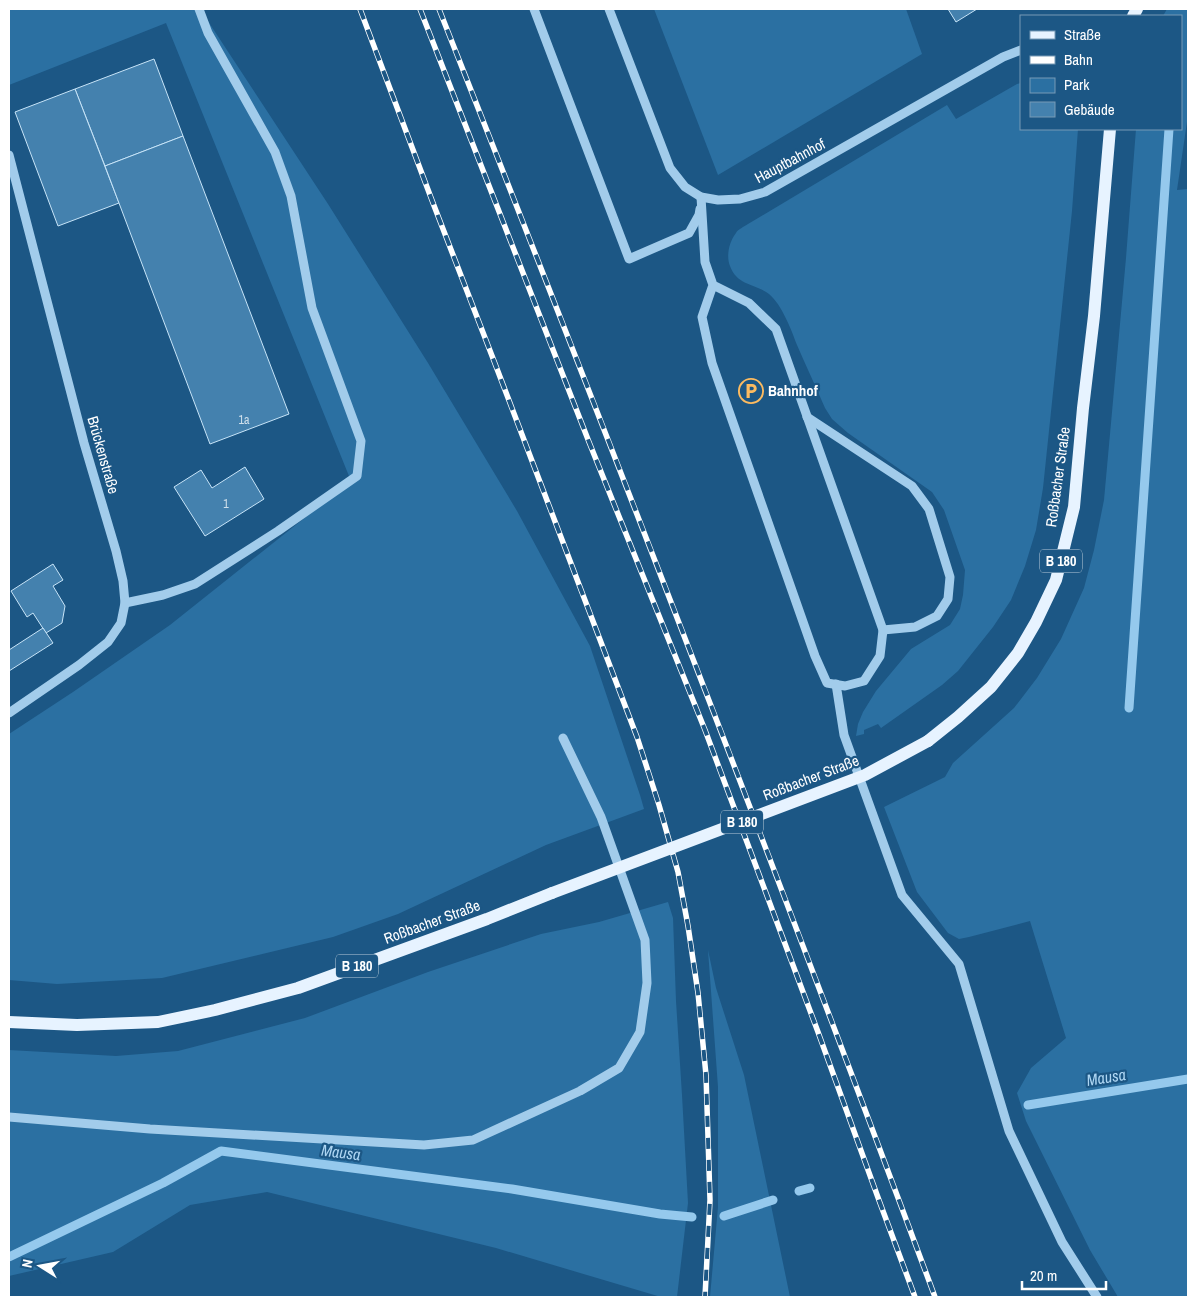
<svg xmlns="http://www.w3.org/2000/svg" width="1197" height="1306" font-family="'Archivo Narrow',sans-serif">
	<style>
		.green { fill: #2b70a2 }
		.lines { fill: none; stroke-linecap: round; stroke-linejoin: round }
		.stream { stroke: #95c9ed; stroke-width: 9 }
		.building { fill: #4481ae; stroke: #c7e4f8 }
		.minor { stroke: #a2cceb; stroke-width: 9 }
		.major { stroke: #e7f3ff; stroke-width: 12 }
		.rail-casing { stroke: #fff; stroke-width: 5.5 }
		.rail { stroke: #1c5785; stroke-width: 4; stroke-dasharray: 11; stroke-linecap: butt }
		.major-bridge { stroke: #e7f3ff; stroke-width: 12 }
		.labels { text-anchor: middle; stroke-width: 4.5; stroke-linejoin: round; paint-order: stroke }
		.number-label { font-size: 12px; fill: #d0e0eb }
		.shield { fill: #1c5785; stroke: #bbcdda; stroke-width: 1 }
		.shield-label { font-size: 14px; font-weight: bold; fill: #fff }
		.street-label { font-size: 15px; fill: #fff; stroke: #1c5785 }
		.poi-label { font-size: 15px; font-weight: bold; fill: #fff; stroke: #1c5785; text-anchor: start }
		.water-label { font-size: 16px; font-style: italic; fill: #aed6f3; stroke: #1c5785 }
	</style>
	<rect width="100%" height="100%" fill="#1c5785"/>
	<g class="green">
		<polygon points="9,9 200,9 328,204 428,363 517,511 590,646 640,795 644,809 546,845 398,914 333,937 162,978 57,984 9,980 9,734 73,692 170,625 351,481 166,23 9,85"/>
		<polygon points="654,9 906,9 922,54 718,175"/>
		<polygon points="1167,9 1188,9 1188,115 1177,190 1188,189 1188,1297 1118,1297 1090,1250 1026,1121 1017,1093 1031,1068 1066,1038 1030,921 969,937 959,939 948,933 917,892 884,807 945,777 953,763 1014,708 1037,678 1061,639 1084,588 1094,550 1104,500 1126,258 1136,129 1181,129 1181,16 1163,16"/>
		<path d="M1021 83V129H1078L1072 211 1043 488 1036 530 1025 566 1011 600 993 627 958 671 942 685 881 728 878 724 864 730V734L856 736 858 724 863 712 876 691 911 649 950 625 960 609 963 595 965 570 944 510 932 492 848 433 832 419 825 408C816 387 806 366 797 345 791 329 782 305 769 294 757 284 737 286 730 266 726 256 729 242 736 233 738 229 744 227 748 224L947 105 956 119 1017 84Z"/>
		<polygon points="668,902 673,918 676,1001 682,1095 688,1203 677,1297 661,1297 496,1248 267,1192 190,1205 113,1252 9,1276 9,1050 116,1056 178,1051 305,1018 428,972 541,934 599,922"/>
		<polygon points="708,950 716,988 744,1075 790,1297 710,1297 718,1207 718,1087"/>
	</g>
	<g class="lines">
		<g class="stream">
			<polyline points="1129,708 1169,129"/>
			<polyline points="1028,1105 1188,1079"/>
			<polyline points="799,1191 810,1188"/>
			<polyline points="724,1216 773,1200"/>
			<polyline points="9,1257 163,1183 221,1151 512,1189 660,1214 692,1217"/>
		</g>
	</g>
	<g class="building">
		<polygon points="948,9 977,9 956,22"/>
		<polygon points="154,59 183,136 105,166 75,89"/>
		<polygon points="75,89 119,203 58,226 15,112"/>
		<polygon points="183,136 289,414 210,444 105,166"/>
		<polygon points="245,467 264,499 205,536 174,487 201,470 212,488"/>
		<polygon points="53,564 63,580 53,586 65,606 62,623 46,633 33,613 27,617 11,591"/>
		<polygon points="43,628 53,643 9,671 9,650"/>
	</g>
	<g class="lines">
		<g class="minor">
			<polyline points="534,9 629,259 689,233 699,215 700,209"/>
			<polyline points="609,9 670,168 685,187 701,197 718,200 740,199 765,192 1003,57 1021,50"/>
			<polyline points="9,155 84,443 116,551 123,581 125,603 121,623 108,642 79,665 9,713"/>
			<polyline points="701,197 705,262 713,285 702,317 712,363 815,656 827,683 845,686 864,681 880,656 883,630 776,329 749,303 713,285"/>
			<polyline points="807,417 912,486 929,509 950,577 948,599 937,616 915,627 883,630"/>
			<polyline points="125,603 163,595 195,584 278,531 357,476 361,441 312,308 291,196 275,152 208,33 199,9"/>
			<polyline points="836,684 844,735 902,895 959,964 1009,1131 1062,1242 1097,1297"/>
			<polyline points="9,1117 150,1129 424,1145 473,1140 580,1091 619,1068 640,1032 647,983 645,940 601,817 563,738"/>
		</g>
		<g class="major">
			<polyline points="1133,16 1137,9"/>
			<polyline points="928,741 958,717 991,687 1018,653 1036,622 1056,580 1074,507 1083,408 1094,316 1110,129"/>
			<polyline points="9,1022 77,1025 158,1022 215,1010 298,988 487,919 552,893"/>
		</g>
		<defs>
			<g id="rail">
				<polyline points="360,9 433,203 494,361 637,737 659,805 678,872 688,926 698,993 706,1075 710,1200 705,1297"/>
				<polyline points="420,9 589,442 705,730 818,1032 880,1203 915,1297"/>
				<path d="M439 9C608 437 775 866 935 1297"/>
			</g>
		</defs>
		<use href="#rail" class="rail-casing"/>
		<use href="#rail" class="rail"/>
		<polyline class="major-bridge" points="552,893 865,775 928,741"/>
	</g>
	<defs>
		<symbol id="parking-ring" viewBox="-11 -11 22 22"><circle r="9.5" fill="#1c5785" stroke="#fcbb60" stroke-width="1.5"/><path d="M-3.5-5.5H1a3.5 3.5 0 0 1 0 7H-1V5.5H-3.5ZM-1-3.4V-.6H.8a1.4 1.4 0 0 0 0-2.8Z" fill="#fcbb60"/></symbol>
	</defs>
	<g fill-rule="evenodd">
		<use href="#parking-ring" x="737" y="377" width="28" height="28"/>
	</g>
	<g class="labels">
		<g class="number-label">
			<text x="244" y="424">1a</text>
			<text x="226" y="508">1</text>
		</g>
		<g class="shield">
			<rect x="1040" y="549.5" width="42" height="23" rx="4"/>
			<rect x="721" y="810.5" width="42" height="23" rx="4"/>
			<rect x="336" y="954.5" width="42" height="23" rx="4"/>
		</g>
		<g class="shield-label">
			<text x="1061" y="566">B 180</text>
			<text x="742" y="827">B 180</text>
			<text x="357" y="971">B 180</text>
		</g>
		<g class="street-label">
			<text transform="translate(790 161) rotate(-28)" y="5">Hauptbahnhof</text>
			<text transform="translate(103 455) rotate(74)" y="5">Brückenstraße</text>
			<text transform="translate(1058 477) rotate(-82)" y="5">Roßbacher Straße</text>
			<text transform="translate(811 778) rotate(-21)" y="5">Roßbacher Straße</text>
			<text transform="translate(432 922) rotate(-20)" y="5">Roßbacher Straße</text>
		</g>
		<g class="poi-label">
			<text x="768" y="396">Bahnhof</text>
		</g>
		<g class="water-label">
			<text transform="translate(1106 1077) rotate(-9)" y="6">Mausa</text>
			<text transform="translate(341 1152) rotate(7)" y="6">Mausa</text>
		</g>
	</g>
	<rect width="1197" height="1306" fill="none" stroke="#ffffff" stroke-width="20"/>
	<rect x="1020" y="15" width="162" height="115" fill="#1c5785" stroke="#779ab6"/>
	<rect x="1030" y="31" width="25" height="8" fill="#e7f3ff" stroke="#779ab6"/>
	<text x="1064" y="40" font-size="15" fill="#ffffff">Straße</text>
	<rect x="1030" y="56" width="25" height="8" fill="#ffffff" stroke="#779ab6"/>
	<text x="1064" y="65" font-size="15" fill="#ffffff">Bahn</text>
	<rect x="1030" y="78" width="25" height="15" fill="#2b70a2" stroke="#779ab6"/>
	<text x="1064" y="90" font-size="15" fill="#ffffff">Park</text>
	<rect x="1030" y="102" width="25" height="15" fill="#4481ae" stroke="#779ab6"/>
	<text x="1064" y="115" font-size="15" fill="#ffffff">Gebäude</text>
	<g transform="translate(40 1266) rotate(281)" stroke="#1c5785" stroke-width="4" paint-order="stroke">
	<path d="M0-4L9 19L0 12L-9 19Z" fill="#ffffff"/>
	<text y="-8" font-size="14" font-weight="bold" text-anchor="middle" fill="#ffffff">N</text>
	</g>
	<path d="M1022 1281v8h84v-8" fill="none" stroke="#ffffff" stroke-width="2.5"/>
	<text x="1030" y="1281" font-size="15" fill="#ffffff" stroke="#1c5785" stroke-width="4" paint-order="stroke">20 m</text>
</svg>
